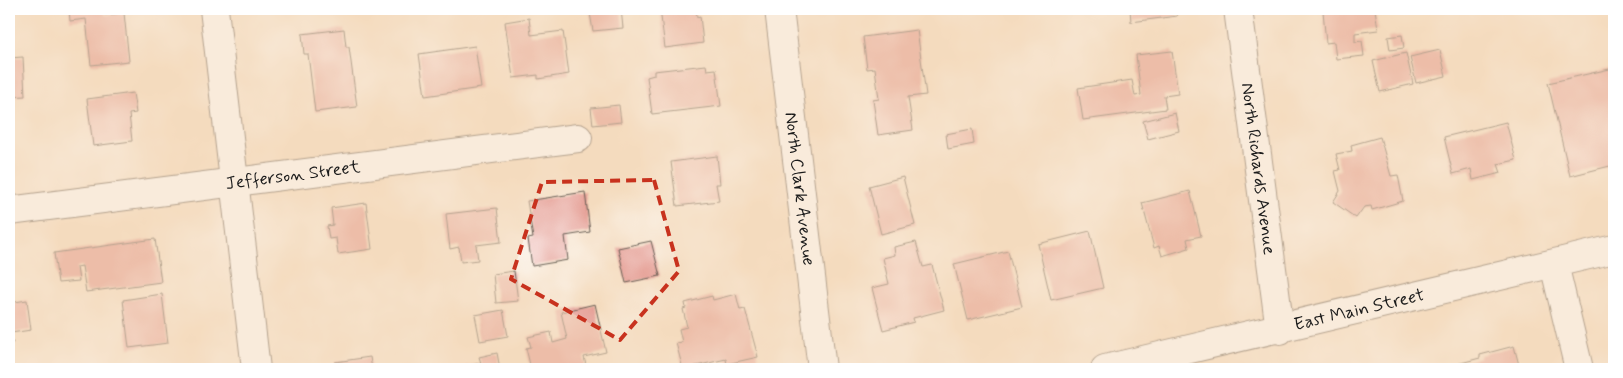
<svg xmlns="http://www.w3.org/2000/svg" width="1623" height="378" font-family="Mynerve,sans-serif">
	<style>
		.building { fill: #e49a8f }
		.lines { fill: none; stroke-linecap: round; stroke-linejoin: round }
		.minor-casing { stroke: #685f55; stroke-width: 30 }
		.tertiary-casing { stroke: #685f55; stroke-width: 30 }
		.minor { stroke: #fff; stroke-width: 28 }
		.tertiary { stroke: #fff; stroke-width: 28 }
		.marked { fill: none; stroke: #c8321e; stroke-width: 4; stroke-dasharray: 10 6; stroke-linejoin: round }
		.labels { text-anchor: middle; stroke-width: 4.5; stroke-linejoin: round; paint-order: stroke }
		.street-label { font-size: 18px; fill: #1c1c1c; stroke: #fff }
	</style>
	<rect width="100%" height="100%" fill="#fff"/>
	<filter id="ink" filterUnits="userSpaceOnUse"><feTurbulence type="fractalNoise" baseFrequency=".02" numOctaves="2"/><feDisplacementMap in="SourceGraphic" scale="10" xChannelSelector="R" yChannelSelector="G"/><feConvolveMatrix kernelMatrix="1 2 1 2 8 2 1 2 1" color-interpolation-filters="sRGB"/></filter>
	<filter id="wash" filterUnits="userSpaceOnUse"><feTurbulence type="fractalNoise" baseFrequency=".0096" numOctaves="4" result="noise"/><feDisplacementMap in="SourceGraphic" scale="20" xChannelSelector="R" yChannelSelector="G"/><feGaussianBlur stdDeviation="1.12" result="paint"/><feColorMatrix in="noise" values="0 0 0 0 0 0 0 0 0 0 0 0 0 0 0 0 0 1.4 0 .05"/><feComposite in="paint" operator="in"/></filter>
	<g filter="url(#wash)">
		<rect width="100%" height="100%" fill="#f4dbbe"/>
		<g id="blocks">
			<g class="building">
				<polygon points="69,9 104,9 105,15 124,13 129,61 91,65 86,19 70,21"/>
				<polygon points="391,9 402,9 403,13 392,15"/>
				<polygon points="621,9 623,28 593,31 590,13"/>
				<polygon points="660,9 696,9 697,17 700,16 703,43 665,48"/>
				<polygon points="1130,9 1176,9 1177,16 1131,22"/>
				<polygon points="1325,9 1375,9 1378,30 1355,33 1355,42 1362,41 1364,56 1336,59 1334,42 1326,43 1323,11"/>
				<polygon points="529,18 531,35 563,31 569,74 538,79 538,75 513,78 505,22"/>
				<polygon points="344,29 346,47 349,47 357,107 315,112 308,54 304,54 302,34"/>
				<polygon points="917,30 926,95 908,97 913,130 878,135 873,100 879,99 875,68 867,69 863,37"/>
				<polygon points="1402,35 1404,48 1390,50 1388,37"/>
				<polygon points="475,46 481,88 425,96 419,54"/>
				<polygon points="1440,50 1446,76 1416,83 1410,57"/>
				<polygon points="1172,51 1178,94 1164,96 1166,109 1083,120 1078,88 1132,80 1135,96 1141,95 1136,55"/>
				<polygon points="1406,53 1413,84 1380,92 1373,61"/>
				<polygon points="23,57 25,96 9,97 9,58"/>
				<polygon points="706,65 707,70 716,69 721,106 652,114 647,77 654,75 654,71"/>
				<polygon points="1614,68 1614,165 1570,176 1548,83"/>
				<polygon points="133,93 136,113 129,114 132,141 93,146 87,99"/>
				<polygon points="619,105 621,122 593,125 591,108"/>
				<polygon points="1175,113 1179,131 1148,139 1143,121"/>
				<polygon points="1506,122 1516,160 1498,164 1501,173 1473,180 1471,169 1453,174 1444,137"/>
				<polygon points="972,129 974,144 948,149 946,134"/>
				<polygon points="1380,137 1391,176 1398,175 1403,201 1372,210 1371,206 1364,207 1356,218 1333,202 1340,191 1335,171 1340,170 1336,154 1352,151 1351,145"/>
				<polygon points="717,156 720,184 716,184 719,201 677,206 671,162"/>
				<polygon points="903,177 915,225 881,234 869,186"/>
				<polygon points="1190,191 1201,236 1187,239 1189,248 1162,256 1159,246 1154,248 1142,203"/>
				<polygon points="585,192 590,232 565,236 568,260 532,266 528,239 533,238 527,201"/>
				<polygon points="366,203 372,249 338,254 336,238 329,239 327,226 333,225 331,208"/>
				<polygon points="497,208 501,242 476,245 478,260 461,262 459,247 450,249 446,214"/>
				<polygon points="1090,231 1103,288 1051,300 1038,244"/>
				<polygon points="155,239 161,282 86,292 82,266 77,267 79,281 58,283 54,253"/>
				<polygon points="651,241 660,276 626,283 618,248"/>
				<polygon points="916,242 923,267 932,265 944,310 913,318 914,322 883,330 872,288 889,284 883,258 895,255 894,247"/>
				<polygon points="1008,251 1022,307 968,320 954,264"/>
				<polygon points="514,271 518,301 496,303 493,274"/>
				<polygon points="162,294 168,343 129,348 123,300"/>
				<polygon points="736,294 740,310 745,309 758,357 727,364 726,359 683,369 676,343 682,342 679,329 687,327 683,309 686,308 685,303 712,296 713,300"/>
				<polygon points="27,300 31,330 11,333 13,343 9,344 9,303"/>
				<polygon points="595,304 606,352 584,357 587,369 531,369 526,348 531,347 528,337 551,332 553,343 567,339 561,312"/>
				<polygon points="503,310 508,336 480,341 475,315"/>
				<polygon points="1514,346 1520,369 1458,369 1457,364 1480,358 1480,355"/>
				<polygon points="497,353 500,369 460,369 460,367 481,363 479,357"/>
				<polygon points="370,357 372,369 336,369 335,362"/>
			</g>
		</g>
	</g>
	<g filter="url(#ink)">
		<use href="#blocks" fill-opacity="0" stroke="#685f55" stroke-width="1"/>
		<g class="lines">
			<defs>
				<g id="minor">
					<polyline points="214,9 256,369"/>
					<path id="s1" d="M779 9 822 369"/>
					<path id="s2" d="M1238 9 1280 330"/>
					<path id="s3" d="M9 211 578 138"/>
					<polyline points="1554,264 1579,369"/>
				</g>
				<g id="tertiary">
					<path id="s4" d="M1105 369 1614 249"/>
				</g>
			</defs>
			<use href="#minor" class="minor-casing"/>
			<use href="#tertiary" class="tertiary-casing"/>
			<use href="#minor" class="minor"/>
			<use href="#tertiary" class="tertiary"/>
		</g>
	</g>
	<path d="M0 0H1623V378H0ZM654 180 679 271 620 340 511 279 542 182Z" fill="#f4dbbe" fill-opacity=".55" fill-rule="evenodd"/>
	<path class="marked" d="M654 180 679 271 620 340 511 279 542 182Z"/>
	<g class="labels">
		<g class="street-label">
			<text dy="6" stroke="none"><textPath href="#s2" startOffset="161">North Richards Avenue</textPath></text>
			<text dy="6" stroke="none"><textPath href="#s3" startOffset="286">Jefferson Street</textPath></text>
			<text dy="6" stroke="none"><textPath href="#s1" startOffset="181">North Clark Avenue</textPath></text>
			<text dy="6" stroke="none"><textPath href="#s4" startOffset="261">East Main Street</textPath></text>
		</g>
	</g>
	<rect width="1623" height="378" fill="none" stroke="#fff" stroke-width="30"/>
</svg>
